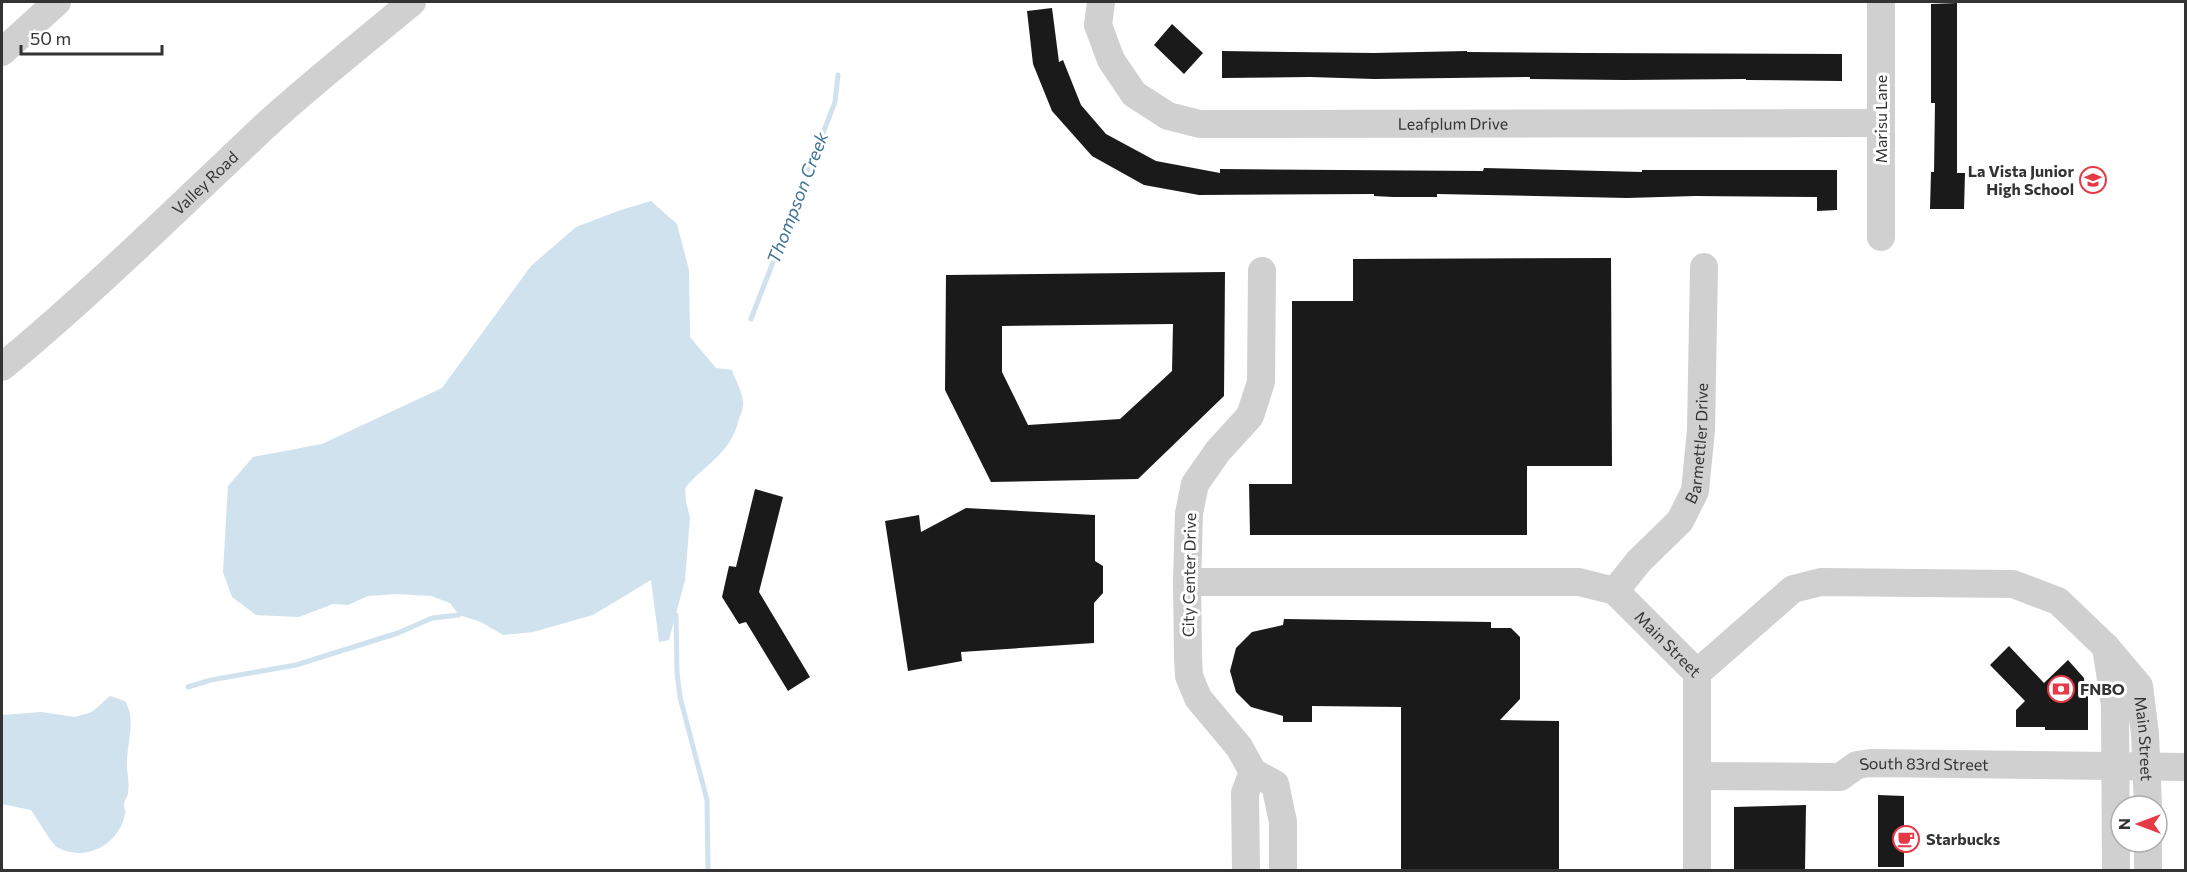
<svg xmlns="http://www.w3.org/2000/svg" width="2187" height="872" font-family="Commissioner,sans-serif">
	<style>
		.water { fill: #cfe2ee }
		.lines { fill: none; stroke-linecap: round; stroke-linejoin: round }
		.stream { stroke: #cfe2ee; stroke-width: 5 }
		.building { fill: #1a1a1a; fill-rule: evenodd }
		.minor { stroke: #d0d0d0; stroke-width: 28 }
		.labels { text-anchor: middle; stroke-width: 6; stroke-linejoin: round; paint-order: stroke }
		.street-label { font-size: 16px; fill: #333; stroke: #fff }
		.poi-label { font-size: 16px; font-weight: bold; fill: #333; stroke: #fff; text-anchor: start }
		.water-label { font-size: 18px; font-style: italic; fill: #3f7597; stroke: #fff }
	</style>
	<rect width="100%" height="100%" fill="#fff"/>
	<g class="water">
		<path d="M651 201 677 224 689 270 690 337 716 368 732 370C735 379 742 391 743 401 744 406 741 414 739 419 730 455 707 462 685 488L686 502 690 517 685 580 669 640 659 642 651 580 593 615 533 632 503 635 481 622 459 615 450 603 431 596 397 594 368 596 348 605 333 604 299 617 256 615 232 597 223 572 228 486 253 457 322 444 442 388 531 266 576 227 621 210Z"/>
		<path d="M110 696 125 701C136 720 128 739 127 759 126 770 130 782 128 792 128 797 124 800 124 805 124 811 126 808 125 814 119 845 85 863 57 847 52 844 36 817 31 810L2 804V715L41 712 75 717 92 712Z"/>
	</g>
	<g class="lines">
		<g class="stream">
			<polyline points="751,319 835,102 838,75"/>
			<polyline points="676,615 677,673 680,697 707,800 708,870"/>
			<polyline points="188,687 211,680 296,665 398,633 432,618 459,615"/>
		</g>
	</g>
	<g class="building">
		<polygon points="1957,3 1957,173 1965,173 1964,209 1930,209 1931,172 1934,172 1935,103 1931,103 1931,4"/>
		<polygon points="1052,8 1059,62 1063,60 1081,105 1106,134 1156,161 1220,173 1220,169 1483,171 1484,168 1642,172 1642,170 1837,170 1837,210 1817,211 1817,197 1695,196 1627,198 1437,194 1437,197 1393,197 1374,196 1374,194 1199,195 1144,185 1092,156 1052,111 1033,64 1027,11"/>
		<polygon points="1172,24 1203,53 1184,74 1154,45"/>
		<polygon points="1222,51 1374,53 1467,51 1467,52 1586,53 1842,54 1842,81 1746,80 1746,79 1625,80 1530,79 1530,77 1374,79 1310,77 1222,78"/>
		<polygon points="1611,258 1612,466 1527,466 1527,535 1250,535 1249,484 1292,484 1292,301 1353,301 1353,259"/>
		<path d="M1225 272 1224 396 1138 479 991 482 945 390 946 275ZM1173 324 1172 371 1120 419 1028 425 1002 372V326Z"/>
		<polygon points="755,489 783,497 759,592 810,677 788,691 746,622 739,624 722,597 729,566 736,567"/>
		<polygon points="966,508 1095,515 1095,561 1103,566 1103,593 1094,603 1094,643 961,652 962,661 908,671 885,521 919,515 921,532"/>
		<polygon points="1284,619 1491,622 1491,628 1511,628 1520,637 1520,699 1500,720 1559,721 1559,870 1401,870 1401,707 1312,706 1312,722 1283,722 1283,716 1251,707 1236,692 1230,671 1236,648 1252,632 1283,625"/>
		<polygon points="2009,646 2044,683 2068,660 2084,678 2085,696 2088,696 2088,730 2045,730 2045,727 2016,727 2016,710 2025,701 1990,665"/>
		<polygon points="1878,795 1904,796 1904,867 1878,867"/>
		<polygon points="1806,805 1805,870 1734,870 1734,807"/>
	</g>
	<g class="lines">
		<g class="minor">
			<path id="s1" d="M1101 2 1098 25 1111 60 1134 94 1168 116 1200 124 1881 123"/>
			<polyline points="1881,2 1881,237"/>
			<polyline points="2,52 57,2"/>
			<polyline points="1262,271 1261,382 1250,416 1218,451 1195,484 1189,513 1187,582 1188,657 1189,676 1198,698 1239,747 1253,772 1275,784 1283,822 1283,870"/>
			<path id="s2" d="M2 367C94 291 179 207 266 125 313 82 363 43 412 2"/>
			<path id="s3" d="M1187 582H1579L1615 591 1697 673"/>
			<path id="s4" d="M1615 591 1639 561 1680 521 1695 491 1701 430 1704 267"/>
			<polyline points="2106,647 2115,705 2116,870"/>
			<path id="s5" d="M1697 673 1793 589 1821 582 2013 584 2058 601 2106 647 2139 686 2145 734 2148 806"/>
			<polyline points="1697,673 1697,870"/>
			<path id="s6" d="M1697 776 1840 777 1857 765 1870 763 2186 767"/>
			<polyline points="2148,842 2148,870"/>
			<polyline points="1246,870 1245,793 1253,772"/>
		</g>
	</g>
	<defs>
		<symbol id="school-ring" viewBox="-11 -11 22 22"><circle r="9.5" fill="#fff" stroke="#e63946" stroke-width="1.5"/><path d="M0-5L7-2L0 1L-7-2ZM-4 1L0 2.5L4 1V4Q0 6-4 4Z" fill="#e63946"/></symbol>
		<symbol id="bank-ring" viewBox="-11 -11 22 22"><circle r="9.5" fill="#fff" stroke="#e63946" stroke-width="1.5"/><path d="M-6-4H6V4H-6ZM0-2.3a2.3 2.3 0 1 0 0 4.6a2.3 2.3 0 1 0 0-4.6Z" fill="#e63946"/></symbol>
		<symbol id="cafe-ring" viewBox="-11 -11 22 22"><circle r="9.5" fill="#fff" stroke="#e63946" stroke-width="1.5"/><path d="M-5.5-4.5H6V0H3Q3 3.5 0 3.5H-2.5Q-5.5 3.5-5.5 0ZM3-3.2v2h1.7v-2ZM-6 4.5H4V6H-6Z" fill="#e63946"/></symbol>
	</defs>
	<g fill-rule="evenodd">
		<use href="#school-ring" x="2078" y="165" width="30" height="30"/>
		<use href="#bank-ring" x="2046" y="674" width="30" height="30"/>
		<use href="#cafe-ring" x="1891" y="824" width="30" height="30"/>
	</g>
	<g class="labels">
		<g class="street-label">
			<text transform="translate(1881 119) rotate(-90)" y="6">Marisu Lane</text>
			<text dy="6" stroke="none"><textPath href="#s1" startOffset="428">Leafplum Drive</textPath></text>
			<text dy="6" stroke="none"><textPath href="#s2" startOffset="274">Valley Road</textPath></text>
			<text dy="6" stroke="none"><textPath href="#s4" startOffset="177">Barmettler Drive</textPath></text>
			<text transform="translate(1189 575) rotate(-89)" y="6">City Center Drive</text>
			<text dy="6" stroke="none"><textPath href="#s3" startOffset="504">Main Street</textPath></text>
			<text dy="6" stroke="none"><textPath href="#s5" startOffset="567">Main Street</textPath></text>
			<text dy="6" stroke="none"><textPath href="#s6" startOffset="231">South 83rd Street</textPath></text>
		</g>
		<g class="poi-label">
			<text x="2074" y="177" text-anchor="end">La Vista Junior<tspan x="2074" dy="18">High School</tspan></text>
			<text x="2080" y="695">FNBO</text>
			<text x="1926" y="845">Starbucks</text>
		</g>
		<g class="water-label">
			<text transform="translate(798 198) rotate(-69)" y="6">Thompson Creek</text>
		</g>
	</g>
	<rect width="2187" height="872" fill="none" stroke="#333333" stroke-width="6"/>
	<g transform="translate(2139 824) rotate(270)"><circle r="28" fill="#ffffff" stroke="#adadad" stroke-width="1.5"/>
	<path d="M0-4.5L10 22L0 15L-10 22Z" fill="#e63946"/>
	<text y="-9" font-size="16" font-weight="bold" text-anchor="middle" fill="#333333">N</text>
	</g>
	<path d="M21 45v9h141v-9" fill="none" stroke="#333333" stroke-width="3"/>
	<text x="30" y="45" font-size="18" fill="#333333" stroke="#ffffff" stroke-width="4.5" paint-order="stroke">50 m</text>
</svg>
